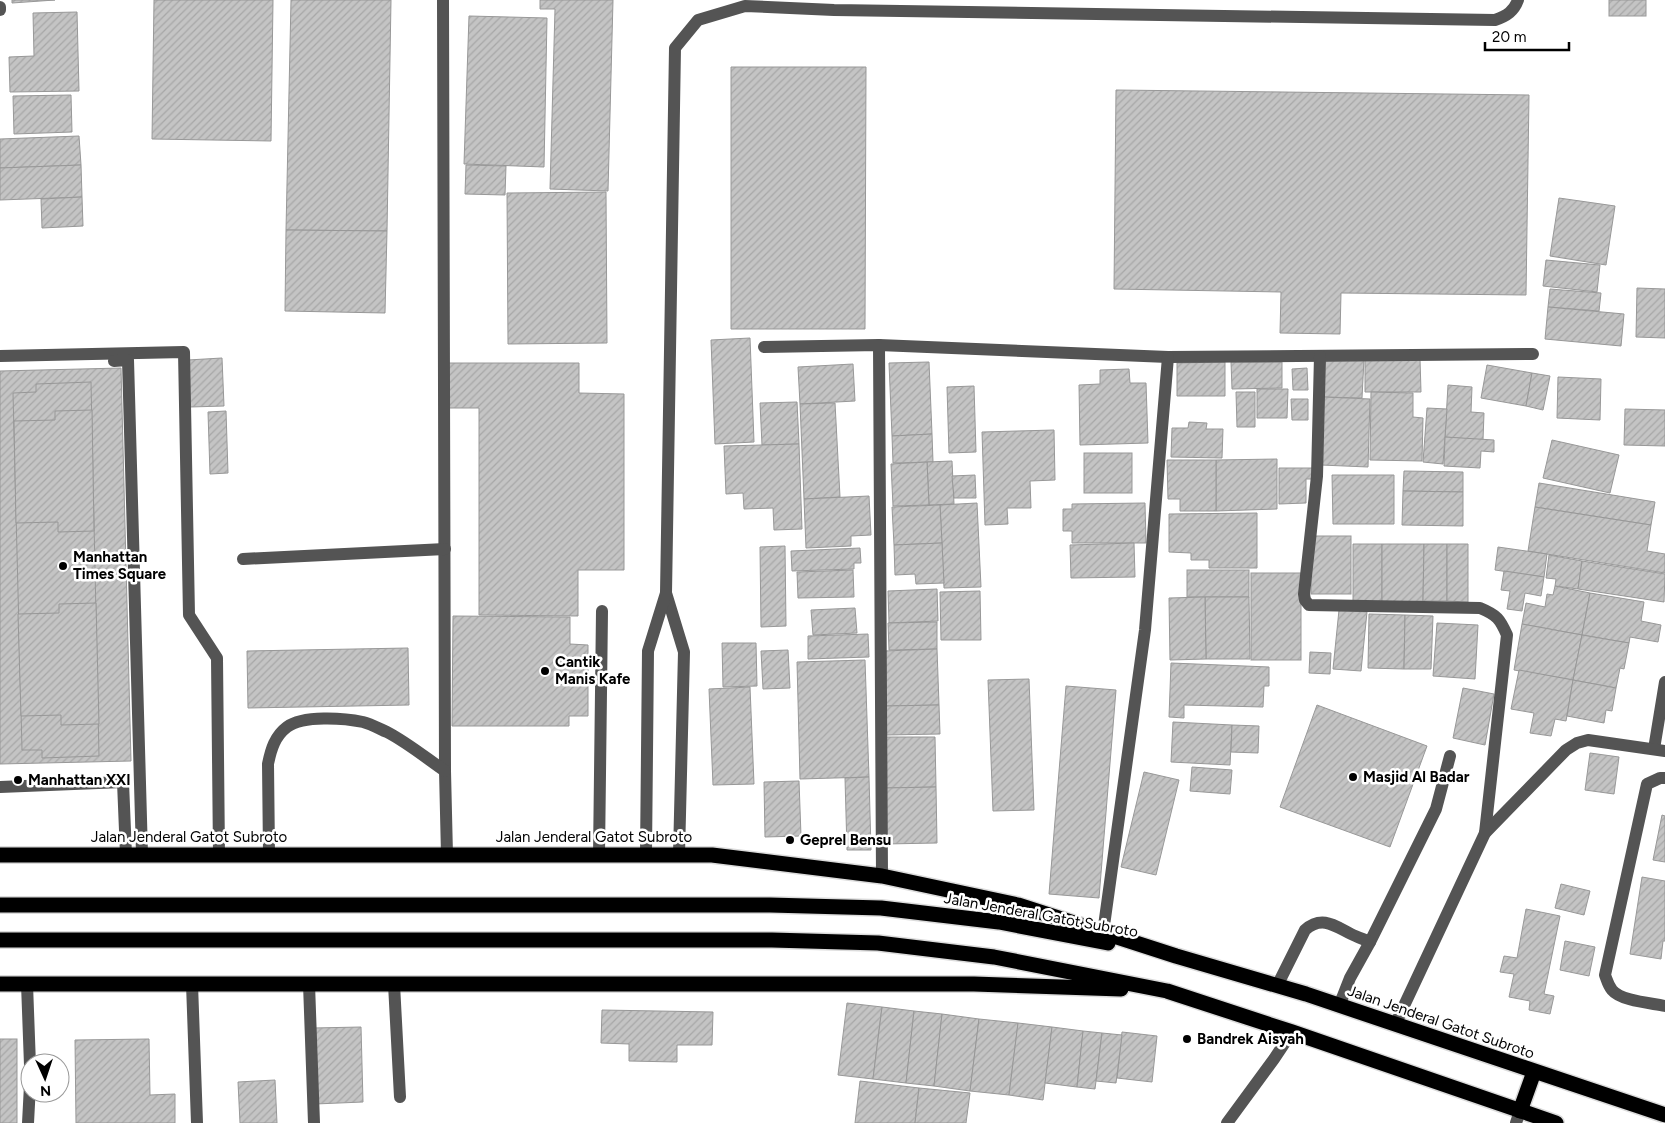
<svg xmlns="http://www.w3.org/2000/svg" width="1665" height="1123" font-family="Figtree,sans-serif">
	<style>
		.building { fill: url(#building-hatch); stroke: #989898 }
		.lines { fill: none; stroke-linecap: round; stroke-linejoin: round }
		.highway-casing { stroke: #dbdbdb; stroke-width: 18 }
		.minor { stroke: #545454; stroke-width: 12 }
		.highway { stroke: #000; stroke-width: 15 }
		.poi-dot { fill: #000; stroke: #fff; stroke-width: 2 }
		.labels { text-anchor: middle; stroke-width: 5; stroke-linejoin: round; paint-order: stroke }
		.poi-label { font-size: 15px; font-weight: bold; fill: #000; stroke: #fff; text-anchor: start }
		.street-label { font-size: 15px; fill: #000; stroke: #fff }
	</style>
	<defs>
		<pattern id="building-hatch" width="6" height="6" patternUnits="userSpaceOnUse" patternTransform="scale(1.25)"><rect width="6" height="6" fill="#c4c4c4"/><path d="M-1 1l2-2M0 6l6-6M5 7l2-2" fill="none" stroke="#a7a7a7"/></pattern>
	</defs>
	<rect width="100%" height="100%" fill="#fff"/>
	<g class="building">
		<polygon points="12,0 55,0 12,3"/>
		<polygon points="154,0 273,0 271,141 152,139"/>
		<polygon points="291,0 391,0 387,231 286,230"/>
		<polygon points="540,0 613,0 608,191 550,189 555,9 540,9"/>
		<rect x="1609" y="0" width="37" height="16"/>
		<polygon points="77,12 79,91 10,92 9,57 34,56 33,13"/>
		<polygon points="469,16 547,18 544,167 464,164"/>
		<polygon points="731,67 866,67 865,329 731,329"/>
		<polygon points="1116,90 1529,95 1526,295 1341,293 1340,334 1280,333 1281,292 1114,289"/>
		<polygon points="71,95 72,132 14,134 13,96"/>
		<polygon points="79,136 81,165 0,168 0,139"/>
		<polygon points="81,165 82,197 0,200 0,168"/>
		<polygon points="466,165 506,166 505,195 465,194"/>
		<polygon points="606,192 607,343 508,344 507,193"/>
		<polygon points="82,197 83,226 42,228 41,199"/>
		<polygon points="1559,198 1615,206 1606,265 1550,256"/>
		<polygon points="286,230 387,231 385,313 285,311"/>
		<polygon points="1546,260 1600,265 1597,292 1543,286"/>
		<polygon points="1637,288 1665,289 1665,338 1636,337"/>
		<polygon points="1550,289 1601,293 1599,311 1548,307"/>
		<polygon points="1548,307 1624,314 1621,346 1545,339"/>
		<polygon points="750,338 754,442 715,444 711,340"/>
		<polygon points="222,358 224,406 190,407 188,360"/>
		<polygon points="1325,358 1364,359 1362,398 1323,397"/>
		<polygon points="1365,359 1420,359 1421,392 1365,392"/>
		<polygon points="929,362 932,434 892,436 889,363"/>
		<polygon points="1225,362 1225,396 1177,396 1177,363"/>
		<polygon points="1231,362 1282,362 1282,388 1232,389"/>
		<polygon points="448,363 579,363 579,393 624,394 624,570 578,570 578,616 479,615 479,408 448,408"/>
		<polygon points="853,364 855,401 800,404 798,367"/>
		<polygon points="1487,365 1532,373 1526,406 1481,398"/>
		<polygon points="121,368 131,761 0,764 0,371"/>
		<polygon points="1307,368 1308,390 1293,390 1292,369"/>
		<polygon points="1129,369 1130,383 1146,383 1148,443 1080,445 1079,385 1100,384 1100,370"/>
		<polygon points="1532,373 1550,376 1543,410 1526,406"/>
		<polygon points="1558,377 1601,379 1600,420 1557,418"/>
		<polygon points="91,382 99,756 42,758 42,750 22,750 13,393 36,392 36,384"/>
		<polygon points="1448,385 1472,387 1471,412 1484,413 1483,440 1445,437"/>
		<polygon points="974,386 976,452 949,453 947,387"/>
		<polygon points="1257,389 1288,389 1287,418 1257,418"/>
		<polygon points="1236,392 1255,392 1255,427 1237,427"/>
		<polygon points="1371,392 1413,393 1413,417 1423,418 1422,461 1370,460"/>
		<polygon points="1323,397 1370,399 1368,467 1321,465"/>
		<polygon points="1291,399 1308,399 1308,420 1292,420"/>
		<polygon points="797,402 799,444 762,445 760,403"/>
		<polygon points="835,403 840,497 804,499 800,404"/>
		<polygon points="1427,408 1447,409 1443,464 1423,462"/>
		<polygon points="1625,409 1665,410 1665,446 1624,445"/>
		<polygon points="92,410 94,531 58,532 58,522 16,523 14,421 55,420 55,411"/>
		<polygon points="226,411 228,473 210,474 208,412"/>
		<polygon points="1189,422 1207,423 1206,429 1223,429 1222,458 1171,457 1172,428 1188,428"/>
		<polygon points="1054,430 1055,480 1030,481 1031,508 1007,508 1008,524 985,525 982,432"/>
		<polygon points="932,434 933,462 893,463 892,436"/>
		<polygon points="1445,437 1494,440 1494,452 1481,451 1480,468 1444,466"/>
		<polygon points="1552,440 1619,455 1610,493 1543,478"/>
		<polygon points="799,444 802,529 774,530 773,508 744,509 743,493 726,494 724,446"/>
		<rect x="1084" y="453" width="48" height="40"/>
		<polygon points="1277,459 1277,509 1216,511 1216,460"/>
		<polygon points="1167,460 1216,460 1216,511 1180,511 1180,499 1168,499"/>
		<polygon points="952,461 954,504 929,505 927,462"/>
		<polygon points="927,462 929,505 893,506 891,464"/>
		<polygon points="1279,468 1316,468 1317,479 1306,479 1306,503 1279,504"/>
		<polygon points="1404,471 1463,472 1463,492 1403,491"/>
		<polygon points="975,475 976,498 954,498 952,476"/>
		<polygon points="1332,475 1394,475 1394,524 1333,524"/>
		<polygon points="1539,483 1655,502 1651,525 1535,507"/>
		<polygon points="1403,491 1463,492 1463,526 1402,525"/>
		<polygon points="869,496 871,535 851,536 851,546 806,548 804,499"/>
		<polygon points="977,503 981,587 944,588 940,505"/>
		<polygon points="1145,503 1146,543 1072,543 1072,531 1063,531 1063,509 1072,509 1072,504"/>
		<polygon points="940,505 942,543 894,545 892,507"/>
		<polygon points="1535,507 1651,525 1647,551 1665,554 1665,573 1528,551"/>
		<polygon points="1257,513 1257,568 1209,568 1209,560 1191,560 1191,553 1169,552 1169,514"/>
		<rect x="1311" y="536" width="40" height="58"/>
		<polygon points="942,543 944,583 916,584 915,574 895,575 894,545"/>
		<polygon points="1134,543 1135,577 1071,578 1070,545"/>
		<polygon points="1353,544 1382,544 1382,602 1353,601"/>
		<polygon points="1382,544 1424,544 1423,601 1382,602"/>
		<polygon points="1424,544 1447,544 1447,601 1423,601"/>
		<polygon points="1447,544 1468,544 1468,602 1447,601"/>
		<polygon points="785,546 786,626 761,627 760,547"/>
		<polygon points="1498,547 1547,554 1544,577 1495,570"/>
		<polygon points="860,548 861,563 854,563 854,569 792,571 791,551"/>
		<polygon points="1549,555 1582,561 1578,589 1555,586 1556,579 1546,578"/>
		<polygon points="1582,561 1665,574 1664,602 1578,589"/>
		<polygon points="853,570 854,597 798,598 797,572"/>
		<rect x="1187" y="570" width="62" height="27"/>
		<polygon points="1504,571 1544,577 1541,596 1525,593 1522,611 1507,609 1510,591 1501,590"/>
		<rect x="1251" y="573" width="50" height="87"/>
		<polygon points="1555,586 1590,593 1582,635 1522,624 1526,603 1545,607 1547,594 1553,595"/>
		<polygon points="937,589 938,621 889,623 888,591"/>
		<polygon points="980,591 981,640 941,640 940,592"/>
		<polygon points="1590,593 1644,602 1641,621 1661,625 1658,642 1630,637 1629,643 1582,635"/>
		<polygon points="1205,597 1249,597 1250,659 1206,659"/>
		<polygon points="1205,597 1206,659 1170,660 1169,598"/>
		<polygon points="96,603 99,724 61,725 61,715 21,716 18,614 59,613 59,604"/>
		<polygon points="855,608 857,633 813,635 811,610"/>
		<polygon points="1339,610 1367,612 1361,671 1333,669"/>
		<polygon points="1369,614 1405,615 1404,669 1368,668"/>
		<polygon points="1405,615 1433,616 1431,669 1404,669"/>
		<polygon points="453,616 570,617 570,644 588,645 588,716 569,716 569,726 452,726"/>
		<polygon points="937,622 937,649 889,650 888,623"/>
		<polygon points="1437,623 1478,625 1475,679 1433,676"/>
		<polygon points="1522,624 1582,635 1573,680 1514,670"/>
		<polygon points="868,634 869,657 808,659 808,636"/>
		<polygon points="1582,635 1629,643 1624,669 1620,668 1616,688 1573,680"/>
		<polygon points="722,643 756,643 757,686 723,687"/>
		<polygon points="408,648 409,705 248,708 247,651"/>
		<polygon points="937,649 939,705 885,706 884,651"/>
		<polygon points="788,650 790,688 763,689 761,651"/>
		<polygon points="1310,652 1331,653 1330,674 1309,673"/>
		<polygon points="865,660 869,777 800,779 797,662"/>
		<polygon points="1171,663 1269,667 1269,686 1264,686 1263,707 1184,705 1184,718 1169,717"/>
		<polygon points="1519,670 1573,680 1566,721 1555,719 1551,736 1530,733 1534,713 1511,709"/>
		<polygon points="1029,679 1034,810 993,811 988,680"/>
		<polygon points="1573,680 1616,688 1612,711 1606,710 1604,723 1567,716"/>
		<polygon points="1066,686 1116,690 1099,898 1049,894"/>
		<polygon points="750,687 754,784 713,785 709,689"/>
		<polygon points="1463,688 1494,694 1485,745 1453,738"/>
		<polygon points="939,705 940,734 886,735 885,706"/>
		<polygon points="1317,705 1427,746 1390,847 1280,807"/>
		<polygon points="1173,722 1232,725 1230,765 1171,762"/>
		<polygon points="1232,725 1259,726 1258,753 1231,752"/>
		<polygon points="884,737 935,737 936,787 884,788"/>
		<polygon points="1590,753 1619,757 1614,794 1585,790"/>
		<polygon points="1192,767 1232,770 1230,794 1190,791"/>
		<polygon points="1144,772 1179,780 1156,875 1121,867"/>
		<polygon points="869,777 871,850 847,850 845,778"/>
		<polygon points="799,781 801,836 765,837 764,782"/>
		<polygon points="936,787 937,843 885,844 884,788"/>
		<polygon points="1662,815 1665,816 1665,862 1653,860"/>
		<polygon points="1642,877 1665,881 1665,941 1663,941 1661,959 1630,954"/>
		<polygon points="1561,884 1590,891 1584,915 1555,908"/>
		<polygon points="1526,909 1560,916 1544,994 1554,996 1550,1014 1529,1010 1530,1001 1509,997 1514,974 1500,972 1504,956 1517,958"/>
		<polygon points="1565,941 1595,947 1589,976 1560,970"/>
		<polygon points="847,1003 882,1007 873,1079 838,1075"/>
		<polygon points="882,1007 914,1011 906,1083 873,1079"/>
		<polygon points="602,1010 713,1012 712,1045 677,1045 677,1062 629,1061 629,1044 601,1043"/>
		<polygon points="914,1011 942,1014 934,1086 906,1083"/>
		<polygon points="942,1014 979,1019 970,1091 934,1086"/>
		<polygon points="979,1019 1018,1023 1009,1095 970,1091"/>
		<polygon points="1018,1023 1052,1027 1043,1100 1009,1095"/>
		<polygon points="361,1027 363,1102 315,1104 313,1028"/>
		<polygon points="1052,1027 1083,1031 1077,1087 1045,1083"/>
		<polygon points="1083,1031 1102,1033 1095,1089 1077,1087"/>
		<polygon points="1122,1032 1157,1036 1152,1082 1117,1078"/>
		<polygon points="1102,1033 1122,1035 1116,1083 1096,1081"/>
		<rect x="0" y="1039" width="17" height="84"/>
		<polygon points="149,1039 150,1095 175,1094 175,1123 76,1123 75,1040"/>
		<polygon points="275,1080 277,1123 240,1123 238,1082"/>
		<polygon points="860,1081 919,1088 915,1123 855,1123"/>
		<polygon points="919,1088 970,1093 966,1123 915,1123"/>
	</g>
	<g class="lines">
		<defs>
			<g id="highway">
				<polyline points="0,855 712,855 882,876 1018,905 1176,956 1306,994 1665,1115"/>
				<polyline points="0,905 770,905 881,908 999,922 1108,943"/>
				<polyline points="0,940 772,940 878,943 994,957 1167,991 1292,1032 1556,1123"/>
				<polyline points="0,984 974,984 1121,989"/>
				<polyline points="1520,1111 1534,1072"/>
			</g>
		</defs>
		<use href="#highway" class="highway-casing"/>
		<g class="minor">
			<polyline points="443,0 445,771 447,855"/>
			<polyline points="0,7 0,10"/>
			<polyline points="879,345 882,876"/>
			<polyline points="764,347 879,345 1168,357 1533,354"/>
			<polyline points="0,356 184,352 189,615 217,658 219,855"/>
			<path d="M1320 356 1317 476 1304 594 1305 600 1309 605 1480 608C1497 615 1500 619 1507 635L1485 833"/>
			<polyline points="114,361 128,360 142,854"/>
			<polyline points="243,559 445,549"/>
			<polyline points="666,593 684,652 679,855"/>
			<polyline points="1654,749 1665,682"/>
			<path d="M1665 778H1660L1647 784 1605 975C1607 980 1608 985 1612 990 1621 1001 1651 1003 1665 1006"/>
			<polyline points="0,787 123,782 126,855"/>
			<path d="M269 854 268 764C271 749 275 736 287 727 303 715 344 718 363 722 371 724 380 729 387 732 408 743 426 758 445 771"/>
			<path d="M646 854 648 651 666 593 675 48 698 20 745 6 834 10 1495 20C1507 16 1514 11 1518 0"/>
			<polyline points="599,855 602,611"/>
			<polyline points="1103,933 1145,630 1168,357"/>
			<polyline points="1370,942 1436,809 1450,756"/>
			<polyline points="27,984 30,1065"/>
			<polyline points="192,984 197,1123"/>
			<polyline points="309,984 314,1123"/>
			<polyline points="394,984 400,1097"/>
			<path d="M1277 986 1305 930C1322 915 1335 926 1351 934 1357 937 1363 939 1370 942L1350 978 1339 1006"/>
			<polyline points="1395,1025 1485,833 1566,750 1577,743 1588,740 1665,751"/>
			<polyline points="28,1123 30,1085"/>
			<polyline points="1227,1123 1274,1059 1292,1032"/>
			<polyline points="1516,1123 1520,1111"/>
		</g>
		<use href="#highway" class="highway"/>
	</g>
	<g class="poi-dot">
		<circle cx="63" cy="566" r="5"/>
		<circle cx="545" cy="671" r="5"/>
		<circle cx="1353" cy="777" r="5"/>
		<circle cx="18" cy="780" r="5"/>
		<circle cx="790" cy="840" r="5"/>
		<circle cx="1187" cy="1039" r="5"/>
	</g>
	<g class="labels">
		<g class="poi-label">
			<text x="73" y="562">Manhattan<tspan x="73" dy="17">Times Square</tspan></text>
			<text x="555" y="667">Cantik<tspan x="555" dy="17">Manis Kafe</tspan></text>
			<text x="1363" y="782">Masjid Al Badar</text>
			<text x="28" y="785">Manhattan XXI</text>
			<text x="800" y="845">Geprel Bensu</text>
			<text x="1197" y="1044">Bandrek Aisyah</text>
		</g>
		<g class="street-label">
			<text x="189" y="842">Jalan Jenderal Gatot Subroto</text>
			<text x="594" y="842">Jalan Jenderal Gatot Subroto</text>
			<text transform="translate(1041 915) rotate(10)" y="5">Jalan Jenderal Gatot Subroto</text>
			<text transform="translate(1441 1022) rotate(19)" y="5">Jalan Jenderal Gatot Subroto</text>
		</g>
	</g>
	<g transform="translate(45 1078) rotate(177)"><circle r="24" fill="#ffffff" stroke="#999999"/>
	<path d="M0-4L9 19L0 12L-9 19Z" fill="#000000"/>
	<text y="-8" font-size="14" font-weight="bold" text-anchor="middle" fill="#000000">N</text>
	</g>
	<path d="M1485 42v8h84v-8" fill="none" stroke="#000000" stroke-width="2.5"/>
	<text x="1492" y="42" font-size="15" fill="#000000" stroke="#ffffff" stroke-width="4" paint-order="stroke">20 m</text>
</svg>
